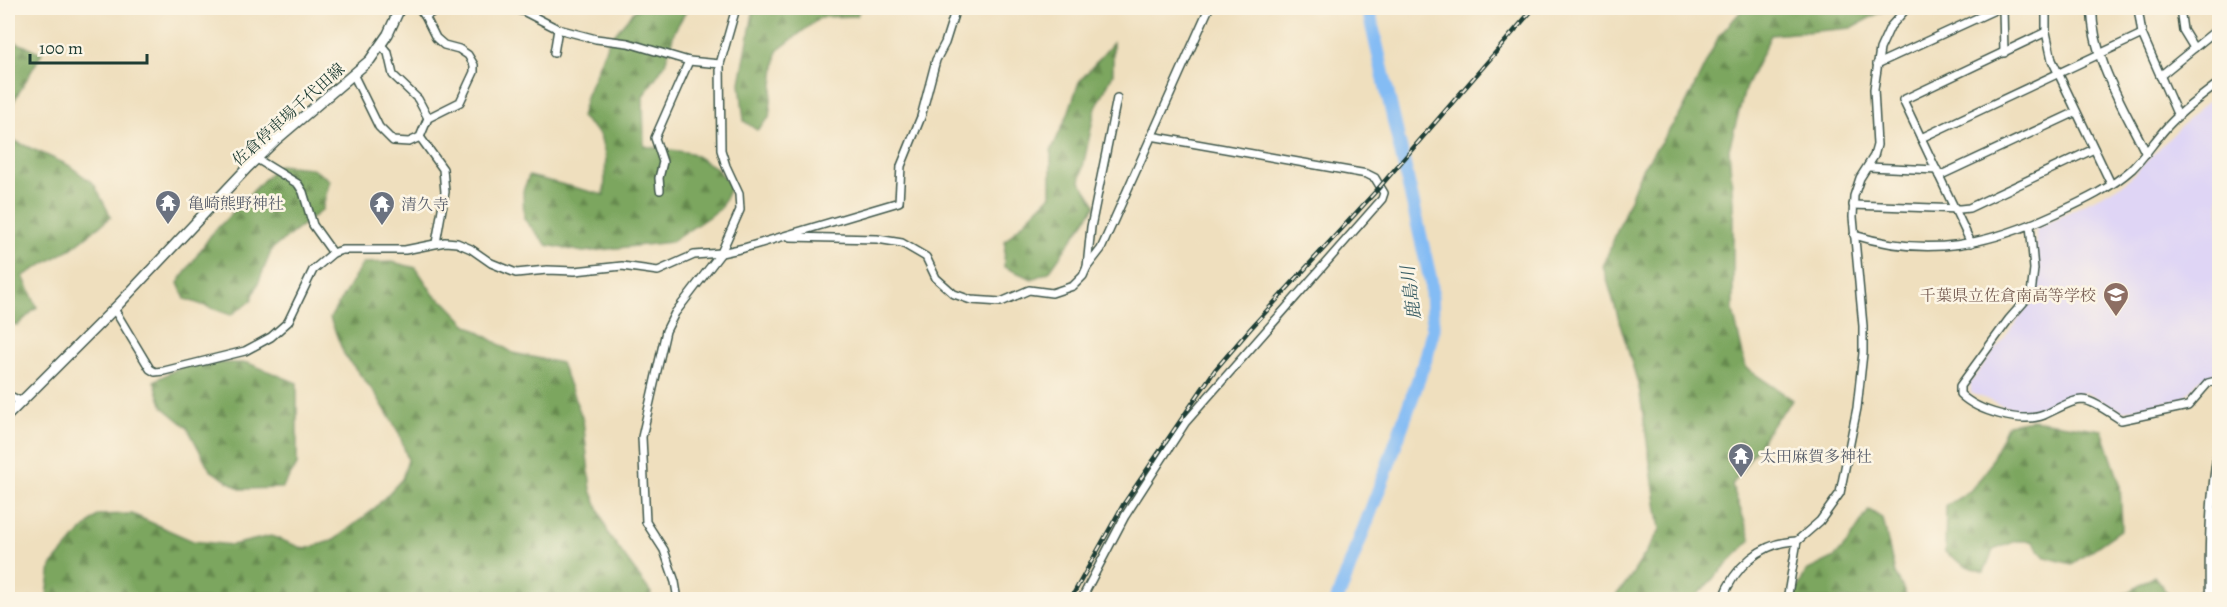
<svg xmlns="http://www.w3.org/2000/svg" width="2227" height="607" font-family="Alegreya,'Noto Serif JP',serif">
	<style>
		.built { fill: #dfd5f5 }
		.forest { fill: url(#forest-firs); stroke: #4e7249; stroke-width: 1.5 }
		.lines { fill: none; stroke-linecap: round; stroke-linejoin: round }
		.river { stroke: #84bcf4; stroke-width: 14 }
		.minor-casing { stroke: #3e5549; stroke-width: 10 }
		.tertiary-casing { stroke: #3e5549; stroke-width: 11 }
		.secondary-casing { stroke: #3e5549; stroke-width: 12 }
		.minor { stroke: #fff; stroke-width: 7 }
		.tertiary { stroke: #fff; stroke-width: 8 }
		.secondary { stroke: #fff; stroke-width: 9 }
		.rail-casing { stroke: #1f3d34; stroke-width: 4.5 }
		.rail { stroke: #fcf5e5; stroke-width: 2; stroke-dasharray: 7; stroke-linecap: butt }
		.labels { text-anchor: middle; stroke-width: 5; stroke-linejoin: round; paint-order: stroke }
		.street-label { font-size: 16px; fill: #1f3d34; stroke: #fcf5e5 }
		.worship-label { font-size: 16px; fill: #5b616d; stroke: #fcf5e5; text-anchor: start }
		.education-label { font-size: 16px; fill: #785e54; stroke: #fcf5e5; text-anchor: end }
		.water-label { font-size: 18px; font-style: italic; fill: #385d64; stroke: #fcf5e5 }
	</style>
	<defs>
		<pattern id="forest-firs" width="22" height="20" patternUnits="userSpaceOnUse" patternTransform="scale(1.5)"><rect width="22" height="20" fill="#7ca65e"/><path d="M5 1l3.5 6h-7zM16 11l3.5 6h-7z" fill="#65884e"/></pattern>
	</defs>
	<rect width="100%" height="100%" fill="#fcf5e5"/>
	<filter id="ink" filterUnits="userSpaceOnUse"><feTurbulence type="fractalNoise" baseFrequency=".0167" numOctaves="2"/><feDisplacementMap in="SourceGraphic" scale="12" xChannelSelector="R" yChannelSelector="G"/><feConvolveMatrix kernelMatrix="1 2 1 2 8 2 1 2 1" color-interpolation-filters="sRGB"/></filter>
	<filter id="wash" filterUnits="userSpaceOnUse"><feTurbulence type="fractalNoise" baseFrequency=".008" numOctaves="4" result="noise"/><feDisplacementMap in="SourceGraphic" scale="24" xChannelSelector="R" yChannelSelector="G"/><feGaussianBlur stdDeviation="1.35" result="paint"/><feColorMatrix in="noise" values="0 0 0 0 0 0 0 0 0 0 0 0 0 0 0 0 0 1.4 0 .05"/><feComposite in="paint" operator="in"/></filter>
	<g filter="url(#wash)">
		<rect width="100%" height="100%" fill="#efdfbe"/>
		<polygon class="built" points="2219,91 2219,372 2201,378 2184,398 2123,411 2084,392 2040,410 2011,409 1971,393 1970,383 2036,296 2036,229 2125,183 2180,127"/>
		<g class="forest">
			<polygon points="637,8 688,8 675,30 665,64 643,96 644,146 691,153 716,168 731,186 720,209 671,242 583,252 547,245 524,219 523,191 529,176 604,195 606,159 600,135 581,117 586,97 609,40"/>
			<polygon points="754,8 860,8 857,16 821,17 777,51 769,118 757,130 744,121 740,83"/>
			<polygon points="1744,8 1888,8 1851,28 1771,35 1745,89 1729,149 1733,202 1733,311 1746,368 1793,400 1777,418 1732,485 1751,540 1693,599 1613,599 1630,578 1660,530 1639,387 1603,266 1642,169 1683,110 1719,36"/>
			<polygon points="8,39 42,53 8,111"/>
			<polygon points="1113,43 1113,74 1095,110 1080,181 1096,205 1049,272 1032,279 1004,267 1005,241 1051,195 1051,151 1068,114 1079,82"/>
			<polygon points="8,138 68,165 94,184 111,217 72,248 23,276 37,307 18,325 8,324"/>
			<polygon points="278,165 311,168 330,180 322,210 272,249 251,301 231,315 185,299 178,283 211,235"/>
			<polygon points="392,262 416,268 434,295 446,303 466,324 513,353 561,363 583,420 591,490 609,535 651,593 650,599 50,599 47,596 51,566 77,536 98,515 132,514 193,541 232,545 271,536 305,549 334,540 373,510 402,479 408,460 399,433 377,396 344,354 330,318 363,263"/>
			<polygon points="188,363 248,363 297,383 297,465 282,488 240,489 210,470 187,427 163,407 154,381"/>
			<polygon points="2032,420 2102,430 2120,484 2122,529 2072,564 2045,557 2032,541 2016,541 1993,550 1984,572 1964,565 1945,552 1946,506 1970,491 1987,470 2008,424"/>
			<polygon points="1869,510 1883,519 1895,574 1905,591 1906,599 1793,599 1806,571 1835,557 1849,541"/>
			<polygon points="2154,576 2167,593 2168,599 2111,599 2129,592"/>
		</g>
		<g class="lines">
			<polyline class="river" points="1337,600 1387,468 1427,355 1433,328 1431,282 1368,8"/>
		</g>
	</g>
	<g filter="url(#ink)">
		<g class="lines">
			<defs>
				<g id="minor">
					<polyline points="419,8 425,16 441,8"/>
					<polyline points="507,8 523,11 558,29 596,39 628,43 689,61 720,64"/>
					<polyline points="2003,8 2004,53"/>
					<polyline points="2046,8 2046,32 2052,60 2111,184"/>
					<polyline points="2138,8 2142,34 2178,116"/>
					<polyline points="2180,8 2183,30 2194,48"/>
					<polyline points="381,45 388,53 393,75 418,99 428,118"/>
					<polyline points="554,53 558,29"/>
					<polyline points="1877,64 1999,8"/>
					<polyline points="354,76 379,127 393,141 409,142 420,137 428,118 460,102 474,72 474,65 468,55 459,49 444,45 436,38 425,16"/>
					<polyline points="2160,76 2220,27"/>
					<polyline points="420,137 443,169 445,192 436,243"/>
					<polyline points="1921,138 2142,34"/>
					<polyline points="257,159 298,184 303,192 313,225 333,253"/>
					<polyline points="1868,167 1937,170"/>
					<polyline points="1939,176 2076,112"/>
					<polyline points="660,190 659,178 663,162 655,138 689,61"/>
					<polyline points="1853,205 1960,209 1969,208 2094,149"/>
					<path d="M2030 225 2034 269 2031 294 2009 319 1960 386V394C1977 411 2021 424 2044 415 2056 410 2070 400 2083 400 2095 401 2111 414 2121 420L2188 406 2208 383 2220 380"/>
					<path d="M1854 235C1928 258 1988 245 2057 213 2083 201 2111 188 2132 169 2145 156 2155 140 2167 127 2182 110 2202 96 2220 82"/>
					<polyline points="790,237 877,239 902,243 926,257 936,278 954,294 971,300 1001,302 1029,290 1052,293 1073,286 1083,276 1087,267 1101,249 1209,8"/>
					<polyline points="1971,243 1903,100 2046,32"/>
					<polyline points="1087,267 1091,227 1117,98"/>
					<polyline points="114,309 150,369 155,372 164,371 245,351 271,337 288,322 313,270 333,253 342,250 405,250 445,242 457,243 471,249 491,263 516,273 547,270 575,271 622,266 658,271 694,255 721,253 744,248 899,202 901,166 921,117 936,60 945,43 956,8"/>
					<polyline points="8,395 22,402"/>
					<polyline points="678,600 675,582 664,550 646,522 642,437 666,331 675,313 721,253 740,210 739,194 726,166 721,150 720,64 736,8"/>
					<polyline points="1081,600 1125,516 1185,423 1382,199 1384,193 1375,178 1367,174 1151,136"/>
					<path d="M1722 600C1734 567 1761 542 1797 541"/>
					<polyline points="1787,600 1797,541 1820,521 1840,493 1857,408 1863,353 1863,326 1853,217 1854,196 1860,178 1874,156 1877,145 1874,89 1880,49 1890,27 1907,8"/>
				</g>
				<g id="tertiary">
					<path d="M2092 8C2092 59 2124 108 2146 153"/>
					<path d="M2210 600C2209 546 2210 494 2220 441"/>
				</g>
				<polyline id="secondary" points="8,415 119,304 248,167 276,140 370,60 388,34 400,8"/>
			</defs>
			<use href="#minor" class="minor-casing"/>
			<use href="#tertiary" class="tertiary-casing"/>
			<use href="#secondary" class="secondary-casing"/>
			<use href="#minor" class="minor"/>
			<use href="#tertiary" class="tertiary"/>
			<use href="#secondary" class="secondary"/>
			<defs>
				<polyline id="rail" points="1070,600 1123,505 1215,370 1251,328 1377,190 1534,8"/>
			</defs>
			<use href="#rail" class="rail-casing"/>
			<use href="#rail" class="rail"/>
		</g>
	</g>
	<defs>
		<symbol id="temple-pin" viewBox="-11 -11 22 30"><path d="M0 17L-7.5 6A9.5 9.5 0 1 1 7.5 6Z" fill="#6b7280" stroke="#fcf5e5"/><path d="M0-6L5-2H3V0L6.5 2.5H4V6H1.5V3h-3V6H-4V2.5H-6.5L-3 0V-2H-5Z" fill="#fff"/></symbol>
		<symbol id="school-pin" viewBox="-11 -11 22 30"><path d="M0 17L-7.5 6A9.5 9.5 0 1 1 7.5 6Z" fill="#8d6e63" stroke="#fcf5e5"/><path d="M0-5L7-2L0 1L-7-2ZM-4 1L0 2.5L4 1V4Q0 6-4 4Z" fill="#fff"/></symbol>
	</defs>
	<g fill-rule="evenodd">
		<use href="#temple-pin" x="153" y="188" width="30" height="40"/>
		<use href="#temple-pin" x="367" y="189" width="30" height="40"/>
		<use href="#school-pin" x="2101" y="280" width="30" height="40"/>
		<use href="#temple-pin" x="1726" y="441" width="30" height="40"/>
	</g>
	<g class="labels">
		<g class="street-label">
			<text transform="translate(288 114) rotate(-42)" y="6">佐倉停車場千代田線</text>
		</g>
		<g class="worship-label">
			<text x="188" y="209">亀崎熊野神社</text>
			<text x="401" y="210">清久寺</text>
			<text x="1760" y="462">太田麻賀多神社</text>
		</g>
		<g class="education-label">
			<text x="2096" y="301">千葉県立佐倉南高等学校</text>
		</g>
		<g class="water-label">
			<text transform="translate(1411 293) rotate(-97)" y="6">鹿島川</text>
		</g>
	</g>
	<rect width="2227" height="607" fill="none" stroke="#fcf5e5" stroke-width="30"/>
	<path d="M30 54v9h117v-9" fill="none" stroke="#1f3d34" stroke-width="3"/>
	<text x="39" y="54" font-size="18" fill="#1f3d34" stroke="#fcf5e5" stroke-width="4.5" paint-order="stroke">100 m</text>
</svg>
